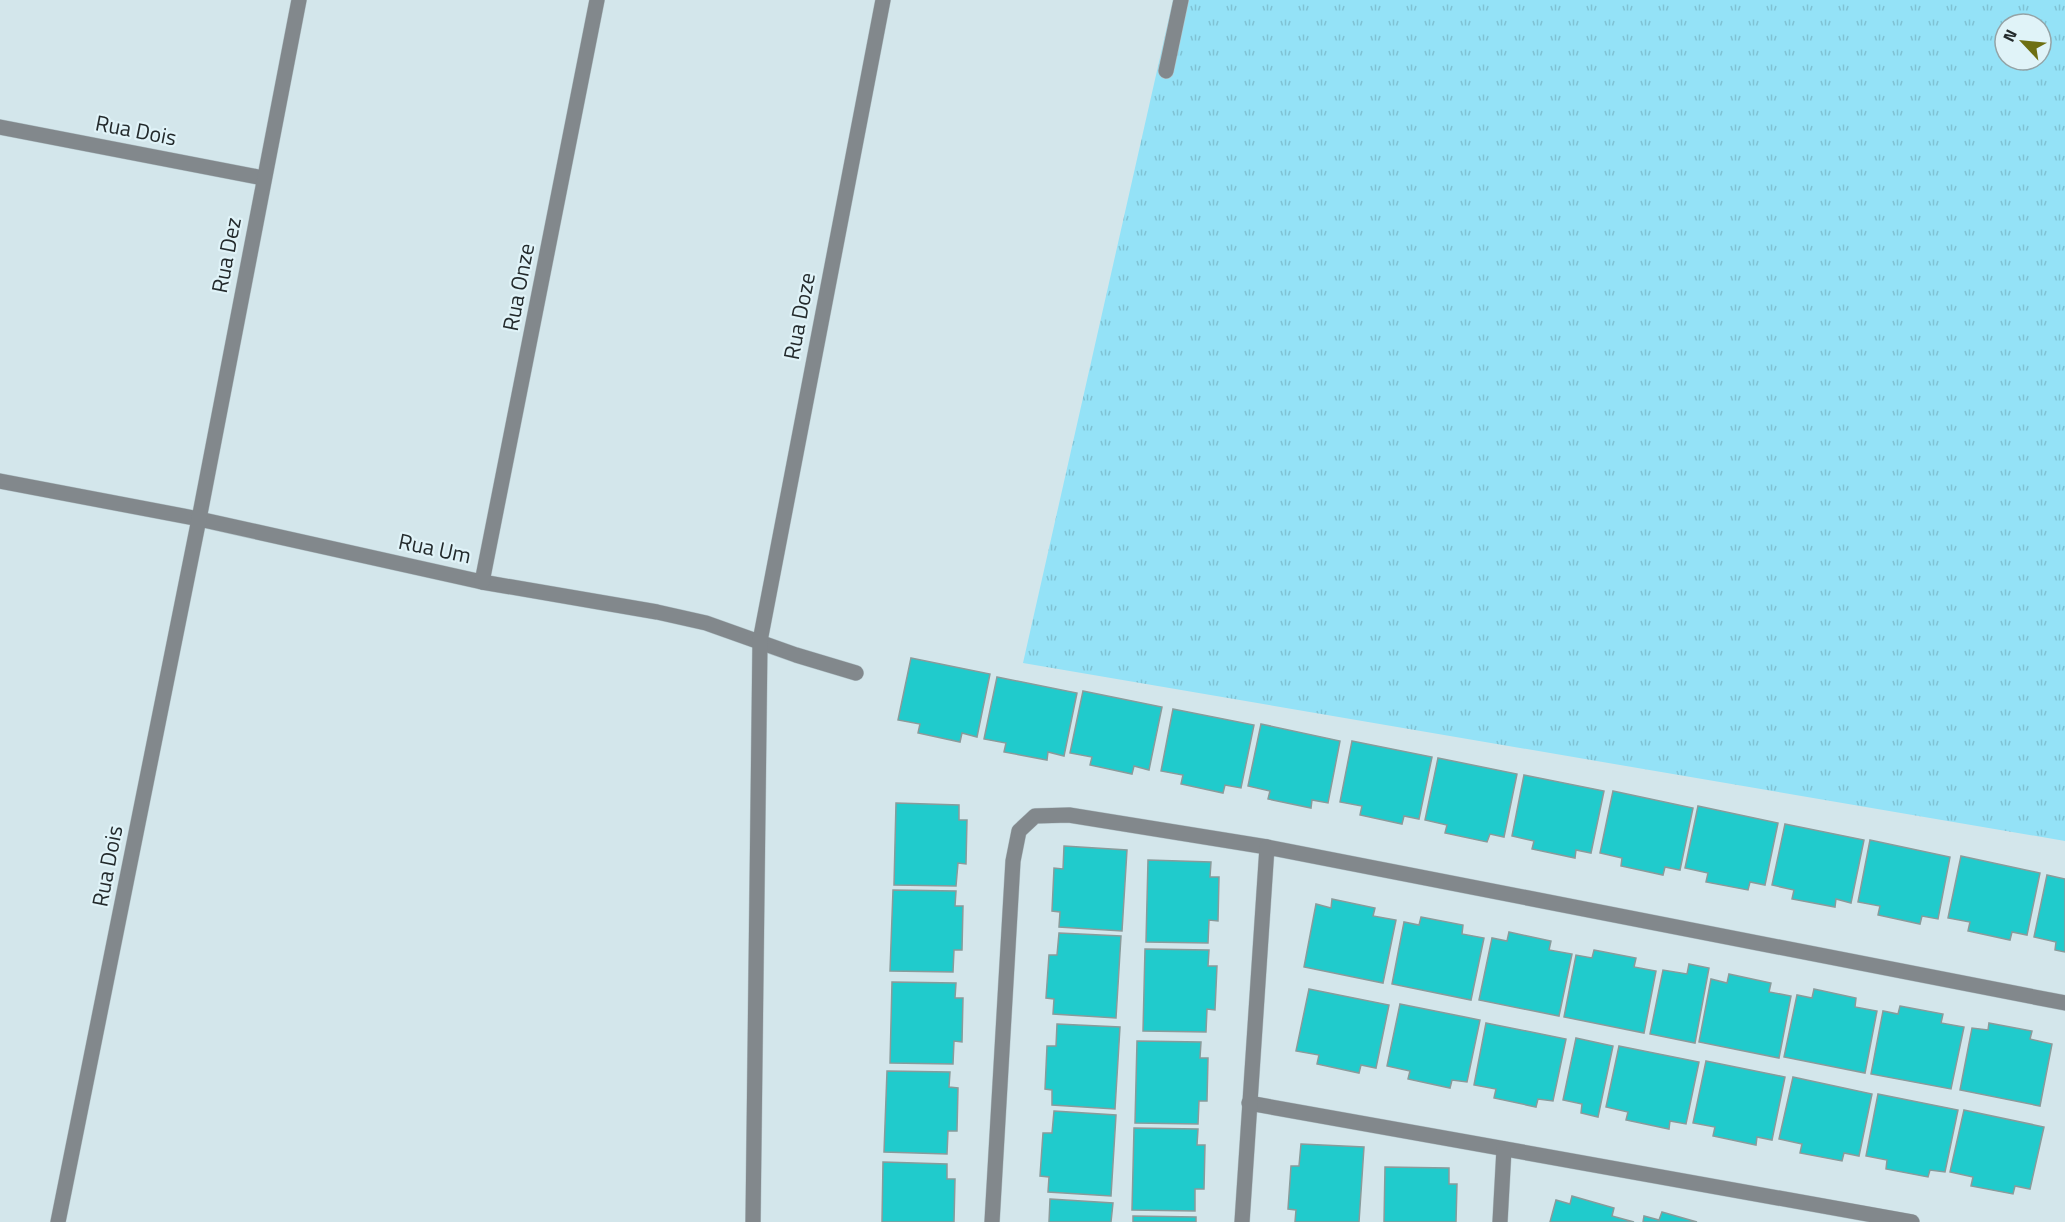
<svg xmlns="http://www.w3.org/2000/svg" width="2065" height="1222" font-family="'Titillium Web',sans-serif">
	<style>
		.grass { fill: url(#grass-tufts); fill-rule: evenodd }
		.building { fill: #20cbcc; stroke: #899b9b; stroke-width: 1.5 }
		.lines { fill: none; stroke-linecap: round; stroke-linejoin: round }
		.minor-casing { stroke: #b3c4c9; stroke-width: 16 }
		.minor { stroke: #82888c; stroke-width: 15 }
		.labels { text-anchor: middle; stroke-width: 4.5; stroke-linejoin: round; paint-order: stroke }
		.street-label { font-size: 22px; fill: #232a2c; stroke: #e0f3f8 }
	</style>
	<defs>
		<pattern id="grass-tufts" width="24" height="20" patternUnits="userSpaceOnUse" patternTransform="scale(1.5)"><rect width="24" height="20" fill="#94e2f7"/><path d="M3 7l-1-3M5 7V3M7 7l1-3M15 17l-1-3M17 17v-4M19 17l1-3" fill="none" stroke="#7fc2d4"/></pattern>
	</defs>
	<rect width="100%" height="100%" fill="#d3e6eb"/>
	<path class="grass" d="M1173 0H2065V841L1023 663ZM2005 24H2041V60H2005Z"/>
	<g class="building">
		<polygon points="911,658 990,674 977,737 962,733 960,742 918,733 920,724 898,720"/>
		<polygon points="997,677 1077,693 1064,756 1048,752 1047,760 1004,752 1006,743 984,739"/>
		<polygon points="1083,691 1162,707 1149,770 1134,766 1132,774 1090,765 1092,757 1070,753"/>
		<polygon points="1173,709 1254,725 1241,788 1225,785 1223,793 1181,784 1183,775 1161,771"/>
		<polygon points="1261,724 1340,741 1328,803 1312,800 1311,808 1268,799 1270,791 1248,786"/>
		<polygon points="1352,741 1432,757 1419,819 1404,816 1402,824 1360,815 1362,806 1340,802"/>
		<polygon points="1438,758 1517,774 1504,837 1490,834 1487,842 1445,833 1447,825 1425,820"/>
		<polygon points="1524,775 1604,791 1591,853 1576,850 1575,858 1532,849 1534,841 1512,836"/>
		<polygon points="1613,791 1693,808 1680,870 1665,867 1663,875 1621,866 1622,858 1600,853"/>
		<polygon points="896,803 959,805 959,820 967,820 966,864 958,863 956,886 894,885"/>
		<polygon points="1698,806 1778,823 1765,885 1750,882 1748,890 1706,882 1708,873 1685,868"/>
		<polygon points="1785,824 1864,840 1851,903 1836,899 1835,907 1792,899 1794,890 1772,885"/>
		<polygon points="1870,840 1950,857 1938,919 1922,916 1920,924 1878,915 1880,906 1858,902"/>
		<polygon points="1064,846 1127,850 1122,931 1059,927 1060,912 1052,911 1054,868 1063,869"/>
		<polygon points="1961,856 2040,873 2027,935 2012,932 2010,940 1968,931 1970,922 1948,918"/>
		<polygon points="1148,860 1211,862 1210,877 1219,877 1218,921 1209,920 1208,943 1146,942"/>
		<polygon points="2047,875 2065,879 2065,952 2055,950 2056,942 2034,937"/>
		<polygon points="893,890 956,891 955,906 963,906 962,950 954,950 953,972 890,971"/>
		<polygon points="1332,899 1375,908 1373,916 1396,920 1383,983 1304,967 1316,904 1331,908"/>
		<polygon points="1421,917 1463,925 1462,934 1484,938 1471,1000 1392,984 1404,922 1419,925"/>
		<polygon points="1509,932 1551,941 1549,950 1572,954 1559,1016 1479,1000 1492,938 1507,941"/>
		<polygon points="1059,933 1121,936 1116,1018 1053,1014 1054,999 1046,998 1049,955 1057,955"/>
		<polygon points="1145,949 1209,950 1208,966 1217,966 1215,1010 1207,1009 1206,1032 1143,1031"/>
		<polygon points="1594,950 1636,958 1634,967 1656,971 1644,1033 1564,1017 1576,955 1592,958"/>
		<polygon points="1689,964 1709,968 1695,1043 1650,1034 1663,970 1687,974"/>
		<polygon points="1729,974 1771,983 1769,992 1791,996 1779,1058 1699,1042 1711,979 1727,983"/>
		<polygon points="892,982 956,983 955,998 963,998 962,1042 954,1041 953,1064 890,1063"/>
		<polygon points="1309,989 1389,1005 1376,1068 1361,1065 1359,1073 1317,1064 1319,1055 1296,1051"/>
		<polygon points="1814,989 1856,998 1855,1007 1877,1011 1865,1073 1784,1057 1797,995 1812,998"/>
		<polygon points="1400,1004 1480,1020 1467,1082 1452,1080 1450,1088 1408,1079 1410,1071 1387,1066"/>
		<polygon points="1900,1006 1943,1014 1941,1023 1964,1027 1951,1089 1871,1074 1883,1011 1898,1014"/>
		<polygon points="1486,1023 1566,1039 1553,1101 1538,1099 1536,1107 1494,1098 1496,1089 1474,1085"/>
		<polygon points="1989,1023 2032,1031 2030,1039 2052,1044 2040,1106 1960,1090 1972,1028 1988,1030"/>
		<polygon points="1057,1024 1120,1027 1115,1109 1052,1105 1052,1090 1045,1089 1047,1046 1056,1046"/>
		<polygon points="1576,1038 1613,1046 1598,1117 1581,1113 1582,1104 1563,1100"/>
		<polygon points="1137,1041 1201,1042 1200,1058 1208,1058 1207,1101 1199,1101 1198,1124 1135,1123"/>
		<polygon points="1619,1046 1699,1062 1686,1124 1670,1121 1669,1129 1626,1120 1628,1112 1606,1107"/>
		<polygon points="1706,1061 1785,1077 1772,1140 1757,1137 1756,1145 1713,1136 1715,1127 1693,1123"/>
		<polygon points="887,1071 950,1072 949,1087 958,1088 957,1131 948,1131 947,1154 884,1152"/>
		<polygon points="1793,1077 1872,1094 1859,1156 1844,1153 1842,1161 1800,1153 1802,1144 1779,1139"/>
		<polygon points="1878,1094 1958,1110 1945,1172 1930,1170 1928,1177 1886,1169 1887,1160 1866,1156"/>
		<polygon points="1964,1110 2044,1127 2030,1189 2015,1186 2013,1194 1971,1186 1973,1177 1950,1172"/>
		<polygon points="1054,1111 1116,1115 1111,1196 1048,1192 1049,1177 1040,1176 1043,1133 1052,1133"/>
		<polygon points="1134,1128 1198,1129 1197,1145 1205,1145 1204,1189 1195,1189 1195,1211 1132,1210"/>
		<polygon points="1301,1144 1364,1147 1359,1222 1295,1222 1296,1210 1288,1209 1291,1166 1299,1166"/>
		<polygon points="883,1162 947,1164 947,1179 955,1179 954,1222 882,1222"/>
		<polygon points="1385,1167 1449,1168 1449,1184 1457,1184 1456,1222 1384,1222"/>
		<polygon points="1572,1196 1614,1208 1612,1216 1634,1222 1550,1222 1556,1200 1570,1204"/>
		<polygon points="1050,1199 1113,1203 1111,1222 1049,1222"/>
		<polygon points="1662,1212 1697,1222 1643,1222 1644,1216 1659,1220"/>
		<polygon points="1133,1216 1196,1217 1196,1222 1133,1222"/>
	</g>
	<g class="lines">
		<defs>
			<g id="minor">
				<polyline points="1166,71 1181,0"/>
				<polyline points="0,127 263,178"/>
				<polyline points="0,481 199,519 482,582 657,612 706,623 796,655 856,673"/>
				<polyline points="482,582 597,0"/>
				<polyline points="1249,1103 1912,1222"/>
				<polyline points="58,1222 199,519 299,0"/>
				<polyline points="753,1222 760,641 883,0"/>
				<polyline points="992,1222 1013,861 1019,831 1035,816 1069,815 1267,847"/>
				<polyline points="1242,1222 1267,847 2065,1003"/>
				<polyline points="1500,1222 1504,1149"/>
			</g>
		</defs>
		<use href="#minor" class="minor-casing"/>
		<use href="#minor" class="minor"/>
	</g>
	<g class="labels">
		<g class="street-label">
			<text transform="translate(136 130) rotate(11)" y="8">Rua Dois</text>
			<text transform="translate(226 255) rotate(-79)" y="8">Rua Dez</text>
			<text transform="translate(518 287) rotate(-79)" y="8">Rua Onze</text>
			<text transform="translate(799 316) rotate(-79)" y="8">Rua Doze</text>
			<text transform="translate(435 548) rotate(12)" y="8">Rua Um</text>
			<text transform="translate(107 866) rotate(-79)" y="8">Rua Dois</text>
		</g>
	</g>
	<g transform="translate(2023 42) rotate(296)"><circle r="28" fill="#e0f3f8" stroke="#94a3a6" stroke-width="1.5"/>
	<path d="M0-4.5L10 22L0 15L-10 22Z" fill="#6d6f12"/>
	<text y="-9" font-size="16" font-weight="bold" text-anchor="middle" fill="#232a2c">N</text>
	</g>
</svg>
